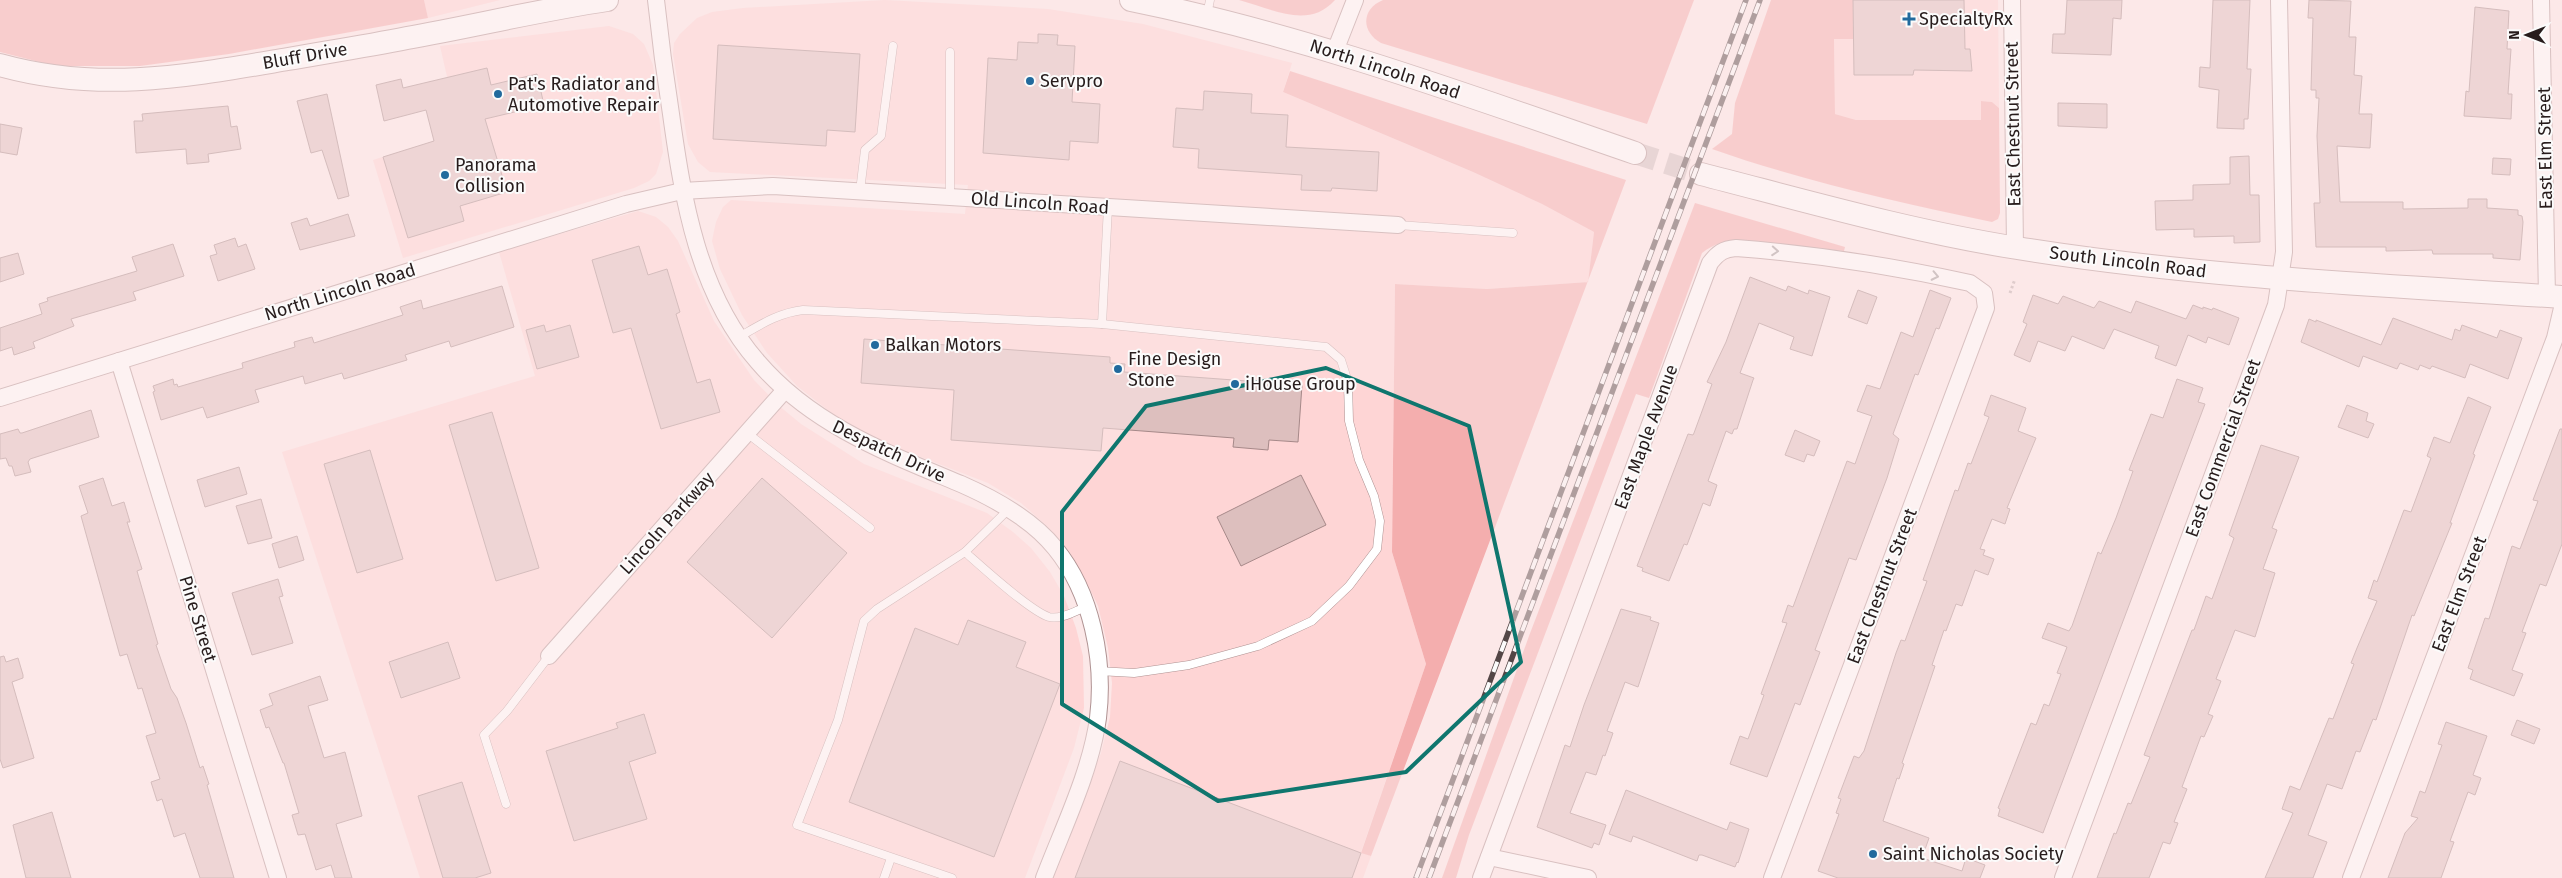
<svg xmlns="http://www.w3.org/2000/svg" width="2562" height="878" font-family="'Fira Sans',sans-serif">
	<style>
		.built { fill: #fed5d5 }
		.green { fill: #f4aeae }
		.building { fill: #ddbfbe; stroke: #a68989 }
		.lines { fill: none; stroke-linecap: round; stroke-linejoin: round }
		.secondary-tunnel { stroke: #d1bfbf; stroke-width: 22; stroke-dasharray: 22 11; stroke-linecap: butt }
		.lane-casing { stroke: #af9292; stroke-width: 9 }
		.street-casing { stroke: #af9292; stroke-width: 18 }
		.secondary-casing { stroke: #af9292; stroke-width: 24 }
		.path { stroke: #bcabab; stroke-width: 3; stroke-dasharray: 2.5 2.5; stroke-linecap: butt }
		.lane { stroke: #fff; stroke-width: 8 }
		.street { stroke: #fff; stroke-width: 16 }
		.secondary { stroke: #fff; stroke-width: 22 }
		.rail-casing { stroke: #534646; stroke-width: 5.5 }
		.rail { stroke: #fbfbfb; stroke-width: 4; stroke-dasharray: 11; stroke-linecap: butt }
		.oneway { stroke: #9e9999 }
		.marked { fill: none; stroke: #0f766e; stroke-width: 4; stroke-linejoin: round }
		.poi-dot { fill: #216a9d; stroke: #fbfbfb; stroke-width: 2 }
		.labels { text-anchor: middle; stroke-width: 4; stroke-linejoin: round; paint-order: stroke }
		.poi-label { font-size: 18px; fill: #271c1c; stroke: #fbfbfb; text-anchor: start }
		.street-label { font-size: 18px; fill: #271c1c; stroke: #fbfbfb }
	</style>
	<rect width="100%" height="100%" fill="#fce8e8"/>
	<g class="built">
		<polygon points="424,0 500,0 428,18"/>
		<polygon points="885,0 1048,9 1143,24 1292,63 1283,92 1473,172 1542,204 1594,232 1588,282 1487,289 1395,284 1392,552 1426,664 1361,852 1371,856 1363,878 1053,878 1101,753 1110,717 1112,683 1108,648 1098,606 1084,577 1069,551 1048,527 1021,503 988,483 882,442 838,418 797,386 767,353 742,315 720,269 712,241 716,222 723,207 731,200 965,214 968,185 710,172 698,162 688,144 673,54 674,43 680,34 697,18 712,12 743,8"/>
		<polygon points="1853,0 1998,0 1999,108 1992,102 1981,101 1981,120 1856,120 1835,114 1834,39 1853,39"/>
		<polygon points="609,26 633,34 644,44 653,65 663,152 656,174 649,181 634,188 403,258 373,160 460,133 440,46"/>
		<polygon points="638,211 656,217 668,227 678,241 714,321 754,380 778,405 801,424 864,464 987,513 1013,532 1031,548 1050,572 1064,596 1076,628 1083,656 1084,708 1074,748 1025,878 420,878 282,452 535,376 499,252"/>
	</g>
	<g class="green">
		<polygon points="0,0 424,0 428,18 229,54 140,66 55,66 0,52"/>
		<path d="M1239 0H1335C1308 30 1273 9 1239 0Z"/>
		<path d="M1383 0H1694L1647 124 1381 43C1361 32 1361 9 1383 0Z"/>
		<path d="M1771 0H1853L1854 39H1834L1835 114 1856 120H1981V101L1992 102 1999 108 2000 213 1998 219 1992 222C1897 202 1803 181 1712 149L1732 134 1735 103Z"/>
		<polygon points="1290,71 1626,180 1371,856 1361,853 1426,664 1392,552 1395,284 1487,289 1588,282 1594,232 1542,204 1473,172 1283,92"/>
		<path d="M1695 203 1845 247 1844 251 1741 241C1725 241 1715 243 1702 253L1649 398 1636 394 1469 835 1456 878H1442L1529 636Z"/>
	</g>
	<g class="building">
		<polygon points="1853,0 1964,0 1965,49 1970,49 1972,71 1914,70 1913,75 1854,75"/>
		<polygon points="2067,0 2122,0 2121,19 2113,18 2111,55 2052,53 2053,34 2065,34"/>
		<polygon points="2213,0 2250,0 2247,69 2251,69 2248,119 2244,119 2244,129 2217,128 2219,90 2199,87 2200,67 2210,68"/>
		<polygon points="2309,0 2351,1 2349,37 2356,37 2354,75 2362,76 2359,114 2372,114 2370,148 2337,146 2340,202 2403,202 2403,209 2468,208 2468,199 2487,199 2487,208 2518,210 2518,215 2522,216 2523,222 2520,260 2493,258 2493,254 2433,254 2432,250 2386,251 2386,247 2316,247 2314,203 2320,203 2317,136 2319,98 2316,98 2316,90 2311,90 2313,18 2308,18"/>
		<polygon points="2475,7 2509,11 2507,49 2511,49 2508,94 2512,94 2511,119 2464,116 2466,91 2469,92"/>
		<polygon points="1038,34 1058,35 1057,45 1075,46 1072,102 1100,104 1098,143 1070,141 1069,160 983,153 988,58 1017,60 1018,42 1038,43"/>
		<polygon points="718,45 860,54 855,132 827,130 826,146 713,139"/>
		<polygon points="487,68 491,85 537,74 544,105 485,119 507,192 460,206 464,221 408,238 383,157 434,141 426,110 384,121 376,85 401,79 403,88"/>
		<polygon points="1204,91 1252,94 1251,113 1288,115 1286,147 1379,152 1377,191 1332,188 1331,191 1301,190 1302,175 1198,168 1199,149 1173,147 1176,108 1203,110"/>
		<polygon points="327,94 349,196 338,199 322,150 311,153 297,101"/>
		<polygon points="2058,103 2107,104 2107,128 2058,126"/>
		<polygon points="228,106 231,127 237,126 241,149 208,154 209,162 187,164 186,149 136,153 134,121 143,121 142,114"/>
		<polygon points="0,124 22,128 17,155 0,152"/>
		<polygon points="2249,156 2250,195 2259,195 2260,242 2234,243 2234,236 2194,237 2194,229 2156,230 2155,201 2193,200 2193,185 2230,184 2230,157"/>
		<polygon points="2493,158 2511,159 2510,175 2492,174"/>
		<polygon points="348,214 355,236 300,250 291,223 307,218 310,226"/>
		<polygon points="235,238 238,247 246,244 255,269 218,281 210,256 217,254 214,245"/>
		<polygon points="173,244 184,276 133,292 136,300 71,319 74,326 33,342 35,348 14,355 12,347 0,351 0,328 42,314 39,304 48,301 47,298 137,271 132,257"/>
		<polygon points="639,246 648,275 667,269 680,312 676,314 697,383 710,379 720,412 661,429 631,328 613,333 592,260"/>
		<polygon points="18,253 24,274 0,282 0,258"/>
		<polygon points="1750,277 1786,291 1788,286 1808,294 1809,290 1830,297 1812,356 1790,349 1794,337 1759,323 1740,373 1754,378 1753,380 1737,429 1734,429 1732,434 1726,431 1708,481 1717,485 1710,506 1703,503 1687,545 1684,544 1669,581 1642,571 1643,568 1637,566 1688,434 1693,435 1694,433 1712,384 1707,382 1726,342"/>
		<polygon points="502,286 514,327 451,347 449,341 405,355 407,360 344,379 342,373 305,384 303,376 255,390 259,402 207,418 203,407 161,420 153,392 155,391 153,386 173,379 174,385 177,384 178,387 243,368 242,363 295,347 294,342 312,337 314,343 403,315 400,307 421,300 423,309"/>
		<polygon points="1858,290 1877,297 1867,324 1848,317"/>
		<polygon points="1930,290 1951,298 1939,329 1936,328 1918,375 1915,374 1893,434 1899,439 1887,478 1856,560 1849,558 1815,650 1820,652 1800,705 1795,703 1767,777 1730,764 1740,736 1748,739 1764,695 1761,694 1787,623 1782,622 1788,605 1793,607 1847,461 1855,464 1872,416 1857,411 1867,385 1880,389 1901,332 1913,337"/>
		<polygon points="2033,295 2058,304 2063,296 2094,308 2099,301 2131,313 2136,301 2186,319 2193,305 2203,309 2203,307 2212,310 2213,308 2239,318 2229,345 2208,337 2206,343 2188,335 2176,366 2155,358 2159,346 2114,329 2104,349 2072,336 2065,351 2038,341 2030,362 2014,355 2027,324 2023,322"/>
		<polygon points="2393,318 2452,340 2455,329 2460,331 2462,325 2497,338 2500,330 2522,338 2508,379 2470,364 2465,378 2432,366 2430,369 2420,365 2418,370 2400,363 2397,369 2363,356 2359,367 2301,342 2309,319 2316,322 2316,320 2381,345"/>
		<polygon points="544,325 546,332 570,325 579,357 537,369 526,330"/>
		<polygon points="864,339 1110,357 1110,363 1125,364 1124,372 1302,385 1298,442 1269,440 1268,450 1233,447 1234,438 1103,428 1101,451 951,440 954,390 861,383"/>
		<polygon points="2177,379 2203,388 2198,402 2205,404 2043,833 1998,816 2000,809 1998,808 2031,723 2036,725 2044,704 2049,706 2061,674 2057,673 2067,647 2042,638 2048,623 2069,631 2072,626 2098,552 2101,554 2116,518 2133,471 2129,470 2151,414 2163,418"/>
		<polygon points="1991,395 2026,408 2018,431 2036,438 2007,508 2010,509 2005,524 1992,519 1980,549 1985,550 1983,555 1994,559 1988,575 1975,570 1962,606 1956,604 1946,631 1944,630 1932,665 1935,666 1902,763 1904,764 1899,779 1897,778 1883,821 1929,838 1922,858 1962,871 1966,858 1985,865 1980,878 1838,878 1818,871 1839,814 1836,813 1841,799 1838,798 1854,756 1859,758 1864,751 1896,653 1901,640 1905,641 1927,581 1923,580 1955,490 1958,491 1968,463 1971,464 1989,417 1984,415"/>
		<polygon points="2468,397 2491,407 2473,454 2475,455 2450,523 2452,523 2414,616 2412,615 2376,720 2373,719 2360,752 2356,751 2342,789 2327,784 2308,835 2327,842 2313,878 2265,878 2293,813 2282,809 2290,786 2300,790 2329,718 2333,719 2354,664 2351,663 2357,648 2377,601 2368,598 2374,580 2377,582 2404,510 2411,512 2431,458 2427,456 2434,437 2450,443"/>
		<polygon points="2347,405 2368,413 2366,421 2374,424 2368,438 2338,427"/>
		<polygon points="91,410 99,437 30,459 28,462 31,472 15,476 12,466 9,466 6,458 0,459 0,434 18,429 20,433 22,433"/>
		<polygon points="492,412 539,568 496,581 449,425"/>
		<polygon points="2560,429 2562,429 2562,544 2546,586 2540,584 2522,632 2526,633 2512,670 2523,674 2514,696 2470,679 2473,670 2468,668 2485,618 2489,619 2512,546 2520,549 2538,501 2533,500"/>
		<polygon points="1795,430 1820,441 1814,456 1807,454 1804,462 1785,455"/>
		<polygon points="2261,445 2299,457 2272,528 2277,530 2263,569 2275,573 2255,637 2235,630 2216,679 2221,681 2208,714 2213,716 2204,737 2201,736 2182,787 2187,789 2174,822 2178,823 2170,844 2163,842 2149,878 2097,878 2114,833 2116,834 2128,803 2131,804 2150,757 2144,755 2192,630 2194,630 2206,596 2212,599 2234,538 2229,535"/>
		<polygon points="370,450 403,559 357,573 324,464"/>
		<polygon points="239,467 247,494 205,507 197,480"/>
		<polygon points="1301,475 1326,525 1241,566 1217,517"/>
		<polygon points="103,478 112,506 124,502 130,522 127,522 142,569 137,571 158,644 156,645 171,689 177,698 186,723 200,768 203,766 209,784 207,785 234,878 200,878 185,833 174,837 162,799 157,801 151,782 160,779 146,736 156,733 142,688 138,689 127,654 120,656 81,516 88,513 79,486"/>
		<polygon points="762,478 847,553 772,638 687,562"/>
		<polygon points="261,499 272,538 248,544 236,506"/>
		<polygon points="297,536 304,560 279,568 272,544"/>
		<polygon points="278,579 283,596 279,597 293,643 252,655 232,593"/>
		<polygon points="1621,609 1651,617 1650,620 1659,623 1638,687 1625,682 1607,731 1613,733 1605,756 1603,755 1596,775 1586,772 1570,813 1606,825 1599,845 1594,843 1592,848 1537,827 1565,745 1570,747 1584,705"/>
		<polygon points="968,620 1026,642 1016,667 1060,684 994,857 849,802 915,628 958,645"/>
		<polygon points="448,642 460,678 401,698 389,662"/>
		<polygon points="4,656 6,662 18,658 23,675 23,678 12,682 34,758 3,768 0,759 0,657"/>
		<polygon points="320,676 328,700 308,706 324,758 345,752 362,816 336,824 352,878 335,878 331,865 316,870 305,834 298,835 292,815 299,813 284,763 283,763 269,727 266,728 260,710 273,705 269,694"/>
		<polygon points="644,714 656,753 629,762 647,819 574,841 546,751 618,728 616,723"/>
		<polygon points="2517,720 2540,729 2534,744 2511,735"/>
		<polygon points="2446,722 2487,736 2473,775 2481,778 2475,795 2468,792 2450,841 2454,842 2441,878 2388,878 2405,833 2418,818 2411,816 2420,791 2425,793 2442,745 2438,744"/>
		<polygon points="1120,761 1361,853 1352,878 1075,878"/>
		<polygon points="462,782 491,873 475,878 443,878 418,796"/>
		<polygon points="1626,790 1727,830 1730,822 1749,829 1738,863 1737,862 1735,867 1702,855 1699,855 1697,861 1633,836 1631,842 1609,834"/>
		<polygon points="52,812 71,878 26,878 13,825"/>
	</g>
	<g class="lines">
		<polyline class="secondary-tunnel" points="1635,153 1701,174"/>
		<defs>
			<g id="lane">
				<polyline points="1207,15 1210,0"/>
				<polyline points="950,52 950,197"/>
				<polyline points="860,191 865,150 881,136 893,46"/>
				<polyline points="1398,225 1513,233"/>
				<path d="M739 337C760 325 778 313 803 310L1102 324 1108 207"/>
				<polyline points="747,433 870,528"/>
				<path d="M1009 509 965 552C982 567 1030 611 1049 617 1060 620 1075 611 1086 607"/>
				<polyline points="1098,671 1134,673 1189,665 1258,646 1312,621 1349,586 1377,549 1380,521 1374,496 1359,460 1349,421 1348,382 1341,360 1326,347 1102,324"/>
				<polyline points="506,804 484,735 507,711 549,656"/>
				<polyline points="884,878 891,858"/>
				<polyline points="952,878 797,825 838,720 864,621 877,609 965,552"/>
			</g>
			<g id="street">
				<path d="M656 0C660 38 665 76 671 114 683 200 698 294 758 362 812 425 887 453 961 484 995 499 1032 519 1055 548 1092 593 1105 661 1098 718 1091 771 1063 828 1044 878"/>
				<polyline points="2012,0 2015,248"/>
				<polyline points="2541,0 2547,296"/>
				<polyline points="1335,51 1355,0"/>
				<polyline points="119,361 278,878"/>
				<polyline points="0,398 626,204 682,191 773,186 1398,225"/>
				<polyline points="549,656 785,390"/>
				<polyline points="1489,857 1588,878"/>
				<path d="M1481 878 1710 263C1718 253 1723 249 1736 248 1815 254 1892 266 1970 283L1984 293 1986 308 1772 878"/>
				<polyline points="2063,878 2276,305 2284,252 2279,0"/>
				<polyline points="2351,878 2555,338 2562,308"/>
			</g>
			<g id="secondary">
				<path d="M1131 0C1304 35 1469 96 1635 153"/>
				<path d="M0 65C101 93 187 76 288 59 328 52 367 46 407 38 474 26 540 10 607 0"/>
				<path d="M1701 174C1806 201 1910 231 2017 248 2197 277 2380 285 2562 297"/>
			</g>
		</defs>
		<use href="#lane" class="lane-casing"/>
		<use href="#street" class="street-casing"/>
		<use href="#secondary" class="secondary-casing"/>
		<polyline class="path" points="2010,293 2015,279"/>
		<use href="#lane" class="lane"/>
		<use href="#street" class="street"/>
		<use href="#secondary" class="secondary"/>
		<defs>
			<g id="rail">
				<polyline points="1416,878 1746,0"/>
				<polyline points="1429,878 1760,0"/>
			</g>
		</defs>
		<use href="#rail" class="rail-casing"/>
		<use href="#rail" class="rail"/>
	</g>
	<defs><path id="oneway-chevron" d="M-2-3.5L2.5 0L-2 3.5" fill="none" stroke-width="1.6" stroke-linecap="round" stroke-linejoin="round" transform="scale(1.25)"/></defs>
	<g class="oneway">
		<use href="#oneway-chevron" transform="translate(1775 251) rotate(4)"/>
		<use href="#oneway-chevron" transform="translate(1935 276) rotate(12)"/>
	</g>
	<path d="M0 0H2562V878H0ZM1326 368 1469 426 1521 662 1406 772 1218 801 1062 704V512L1146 406Z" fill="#fce8e8" fill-opacity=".55" fill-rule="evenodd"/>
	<path class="marked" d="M1326 368 1469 426 1521 662 1406 772 1218 801 1062 704V512L1146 406Z"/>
	<g class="poi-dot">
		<path d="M1906.5 11.5h5v5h5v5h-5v5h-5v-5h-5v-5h5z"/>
		<circle cx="1030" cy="81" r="5"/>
		<circle cx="498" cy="94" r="5"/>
		<circle cx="445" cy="175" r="5"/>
		<circle cx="875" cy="345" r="5"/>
		<circle cx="1118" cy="369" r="5"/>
		<circle cx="1235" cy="384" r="5"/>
		<circle cx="1873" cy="854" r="5"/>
	</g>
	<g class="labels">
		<g class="poi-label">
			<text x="1919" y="25">SpecialtyRx</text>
			<text x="1040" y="87">Servpro</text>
			<text x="508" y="90">Pat's Radiator and<tspan x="508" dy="21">Automotive Repair</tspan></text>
			<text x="455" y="171">Panorama<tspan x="455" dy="21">Collision</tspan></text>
			<text x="885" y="351">Balkan Motors</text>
			<text x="1128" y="365">Fine Design<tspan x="1128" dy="21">Stone</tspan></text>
			<text x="1245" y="390">iHouse Group</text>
			<text x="1883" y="860">Saint Nicholas Society</text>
		</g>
		<g class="street-label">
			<text transform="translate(305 56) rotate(-10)" y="6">Bluff Drive</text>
			<text transform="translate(1385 69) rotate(18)" y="6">North Lincoln Road</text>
			<text transform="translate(2013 124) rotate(-91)" y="6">East Chestnut Street</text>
			<text transform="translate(2545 148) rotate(-91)" y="6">East Elm Street</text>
			<text transform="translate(1040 203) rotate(4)" y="6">Old Lincoln Road</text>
			<text transform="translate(2128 262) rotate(7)" y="6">South Lincoln Road</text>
			<text transform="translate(340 292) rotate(-17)" y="6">North Lincoln Road</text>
			<text transform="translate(1646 437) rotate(-70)" y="6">East Maple Avenue</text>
			<text transform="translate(2223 448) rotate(-70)" y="6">East Commercial Street</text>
			<text transform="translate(889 451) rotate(25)" y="6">Despatch Drive</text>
			<text transform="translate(667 523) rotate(-48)" y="6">Lincoln Parkway</text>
			<text transform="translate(1882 586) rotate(-69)" y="6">East Chestnut Street</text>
			<text transform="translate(2459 594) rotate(-69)" y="6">East Elm Street</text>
			<text transform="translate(198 619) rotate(73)" y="6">Pine Street</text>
		</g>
	</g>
	<g transform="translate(2527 35) rotate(270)" stroke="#fbfbfb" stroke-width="4" paint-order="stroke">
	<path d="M0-4L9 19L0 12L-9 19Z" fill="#271c1c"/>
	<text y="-8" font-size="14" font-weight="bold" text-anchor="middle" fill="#271c1c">N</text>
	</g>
</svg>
